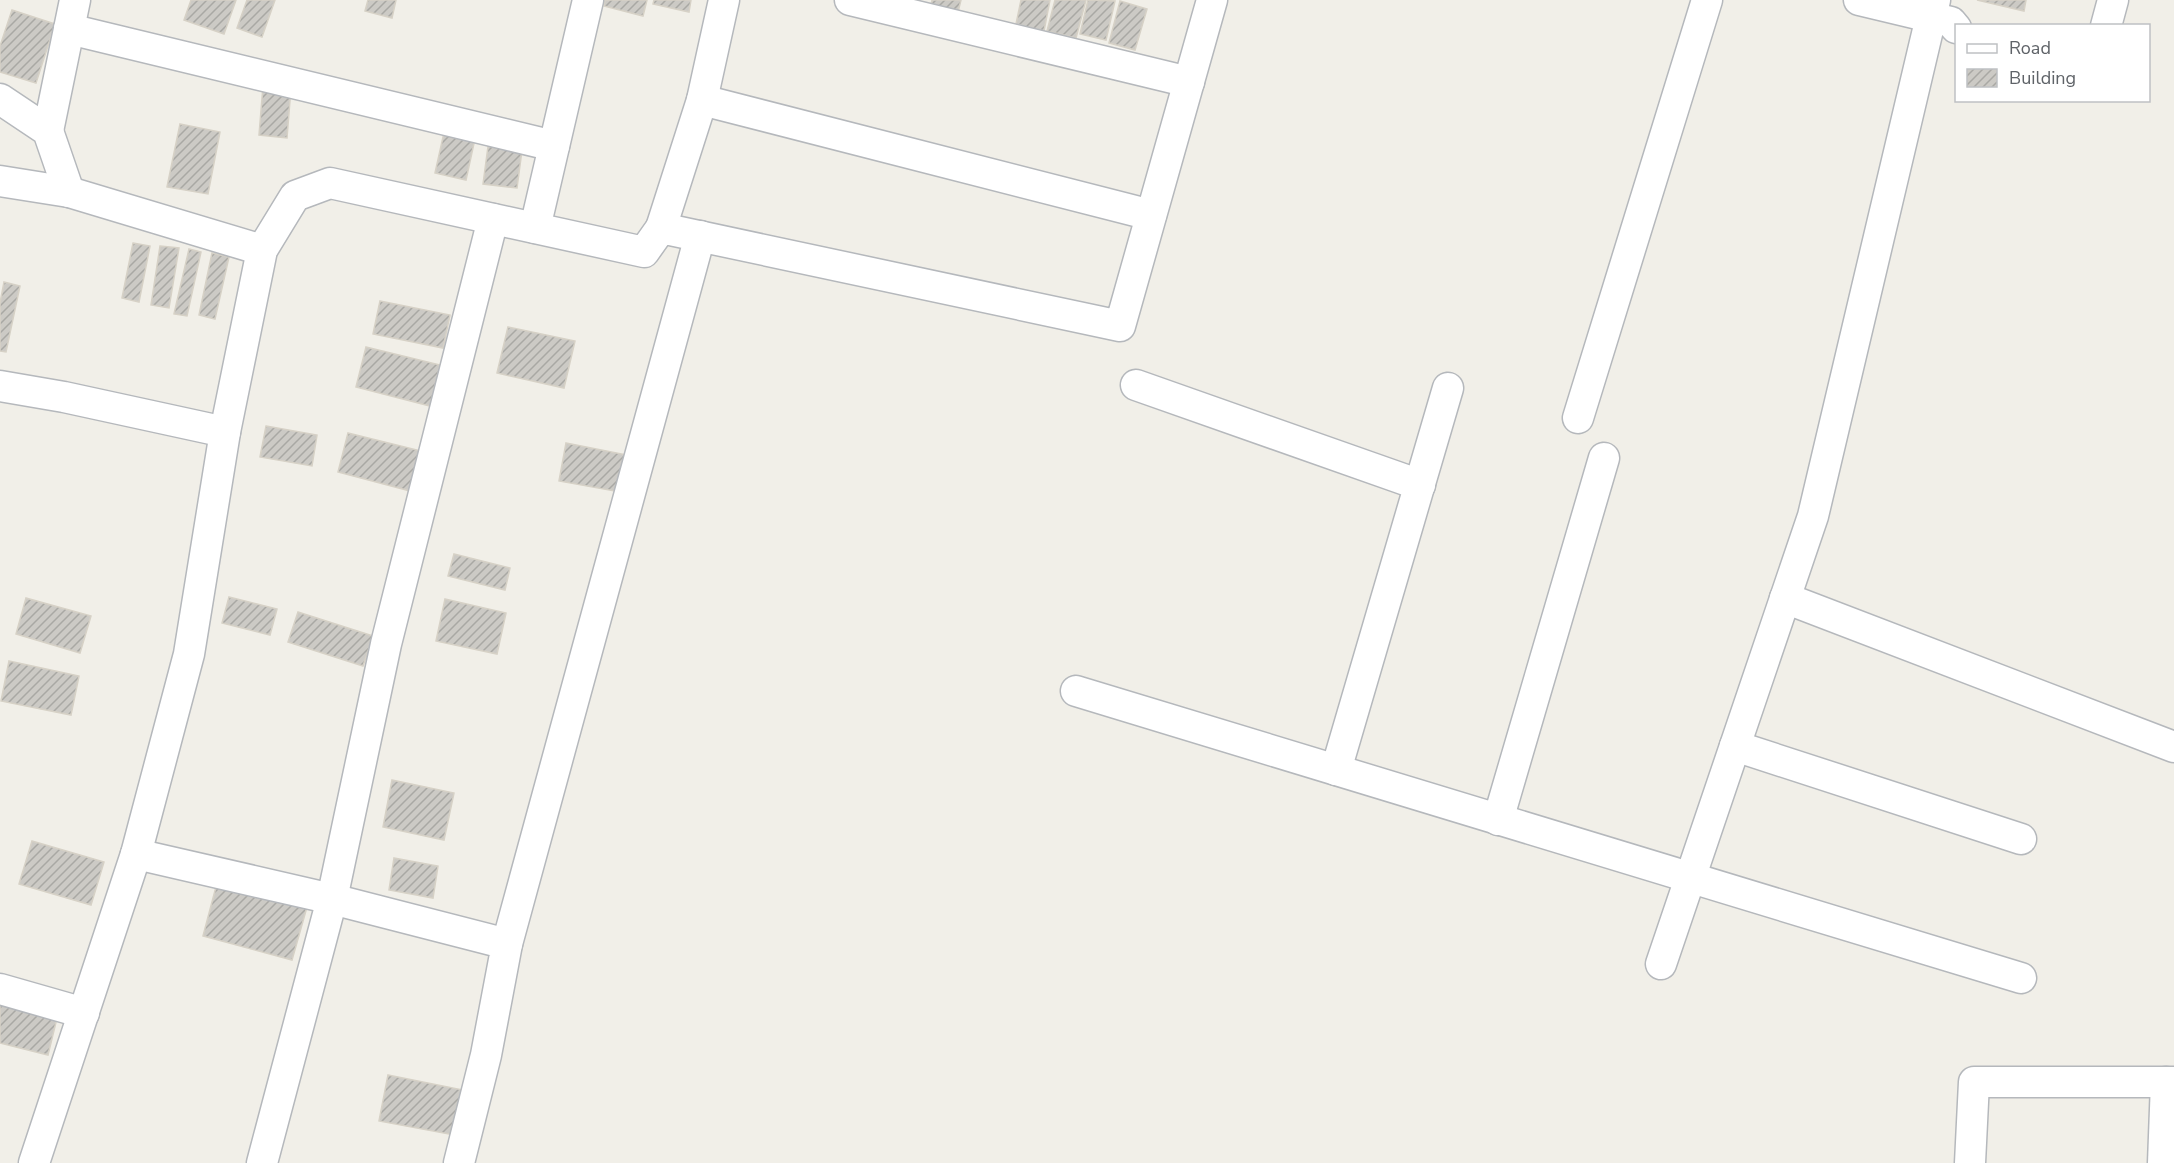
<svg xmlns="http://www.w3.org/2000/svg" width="2174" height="1163" font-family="'Nunito Sans',sans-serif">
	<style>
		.building { fill: url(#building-hatch); stroke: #d6d1c6; stroke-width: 1.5 }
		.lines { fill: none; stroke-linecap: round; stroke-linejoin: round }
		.street-casing { stroke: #b5b8bc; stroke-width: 33 }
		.street { stroke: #fff; stroke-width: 30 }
	</style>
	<defs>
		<pattern id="building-hatch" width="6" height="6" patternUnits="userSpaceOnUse" patternTransform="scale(1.5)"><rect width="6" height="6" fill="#cccac5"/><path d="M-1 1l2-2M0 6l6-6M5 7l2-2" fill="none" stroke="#a9a8a4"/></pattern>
	</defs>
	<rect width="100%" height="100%" fill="#f1efe8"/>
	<g class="building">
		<polygon points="191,0 236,0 224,34 184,20"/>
		<polygon points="247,0 275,0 262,37 237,28"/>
		<polygon points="368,0 396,0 392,18 365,11"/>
		<polygon points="605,0 647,0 643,16 604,6"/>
		<polygon points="654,0 691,0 689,12 653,4"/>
		<polygon points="932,0 961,0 958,12 931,5"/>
		<polygon points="1021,0 1050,0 1044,31 1016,24"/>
		<polygon points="1055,0 1086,0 1076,38 1047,31"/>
		<polygon points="1088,0 1115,1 1106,40 1080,34"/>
		<polygon points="1977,0 2026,0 2024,11"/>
		<polygon points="1120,1 1147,9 1135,50 1109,43"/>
		<polygon points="12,10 55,24 36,83 0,72 0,46"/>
		<polygon points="263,86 291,88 287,138 259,135"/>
		<polygon points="180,124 220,132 208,194 167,187"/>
		<polygon points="445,128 476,134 466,180 435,173"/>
		<polygon points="489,139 523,143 517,188 483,184"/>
		<polygon points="133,243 150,246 139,302 122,298"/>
		<polygon points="160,246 179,248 169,308 151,305"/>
		<polygon points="189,249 201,252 187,316 174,314"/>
		<polygon points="212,253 229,257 215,319 199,315"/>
		<polygon points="4,282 20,286 6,352 0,351 0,303"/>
		<polygon points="380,301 450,315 443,348 373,334"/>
		<polygon points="508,327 575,341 564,388 497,373"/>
		<polygon points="366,347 440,365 430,406 356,387"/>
		<polygon points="266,426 317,435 312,466 260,457"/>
		<polygon points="348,433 425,452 414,492 338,472"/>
		<polygon points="566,443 627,455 620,492 559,481"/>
		<polygon points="454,554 510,568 505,590 448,576"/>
		<polygon points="229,597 277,609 270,635 222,623"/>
		<polygon points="26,598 91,616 80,653 16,634"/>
		<polygon points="445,599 506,613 497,654 436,641"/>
		<polygon points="298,612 373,636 363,666 288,642"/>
		<polygon points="9,661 79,676 71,715 1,701"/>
		<polygon points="392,780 454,793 444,840 383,827"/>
		<polygon points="32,841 104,862 91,905 19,884"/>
		<polygon points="394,858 438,866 433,898 389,890"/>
		<polygon points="217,883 307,907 292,960 203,936"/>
		<polygon points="0,995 59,1010 48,1055 0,1043"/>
		<polygon points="388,1075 463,1090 454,1135 379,1121"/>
	</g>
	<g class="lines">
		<defs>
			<g id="street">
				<polyline points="850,0 1189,82"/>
				<polyline points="1859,0 1951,22 1956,28"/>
				<polyline points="2106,26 2113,0"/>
				<polyline points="69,29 554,146"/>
				<polyline points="0,99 48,131 69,192"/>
				<polyline points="702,100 1151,215"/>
				<polyline points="48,131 75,0"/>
				<polyline points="0,181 69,192 262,250"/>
				<polyline points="535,228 588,0"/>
				<polyline points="661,228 702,100 724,0"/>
				<polyline points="1136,385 1420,485"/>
				<polyline points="0,386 64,397 225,432"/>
				<polyline points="1578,418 1707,0"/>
				<polyline points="1785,598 2174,747"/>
				<polyline points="1076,691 2021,978"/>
				<polyline points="1735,746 2021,839"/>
				<polyline points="1336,770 1448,388"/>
				<polyline points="1498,820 1604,458"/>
				<polyline points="136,854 332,899 507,944 486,1055 459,1163"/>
				<polyline points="507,944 700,236"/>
				<polyline points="1661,964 1813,516 1935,0"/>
				<polyline points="0,989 84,1013"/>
				<polyline points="34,1163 136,854 189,654 225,432 262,250 295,196 330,183 644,252 661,228 1120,326 1212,0"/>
				<polyline points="262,1163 332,899 386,644 493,219"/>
				<polyline points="1970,1163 1974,1082 2174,1082"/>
				<polyline points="2163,1163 2166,1082"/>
			</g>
		</defs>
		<use href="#street" class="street-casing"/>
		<use href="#street" class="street"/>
	</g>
	<rect x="1955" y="24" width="195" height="78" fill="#ffffff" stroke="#bfc1c3" stroke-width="1.5"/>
	<rect x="1967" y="44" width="30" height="9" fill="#ffffff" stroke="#bfc1c3" stroke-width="1.5"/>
	<text x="2009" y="54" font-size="18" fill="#5f6368">Road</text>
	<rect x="1967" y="69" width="30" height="18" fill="url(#building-hatch)" stroke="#bfc1c3" stroke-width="1.5"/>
	<text x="2009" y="84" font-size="18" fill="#5f6368">Building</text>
</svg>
